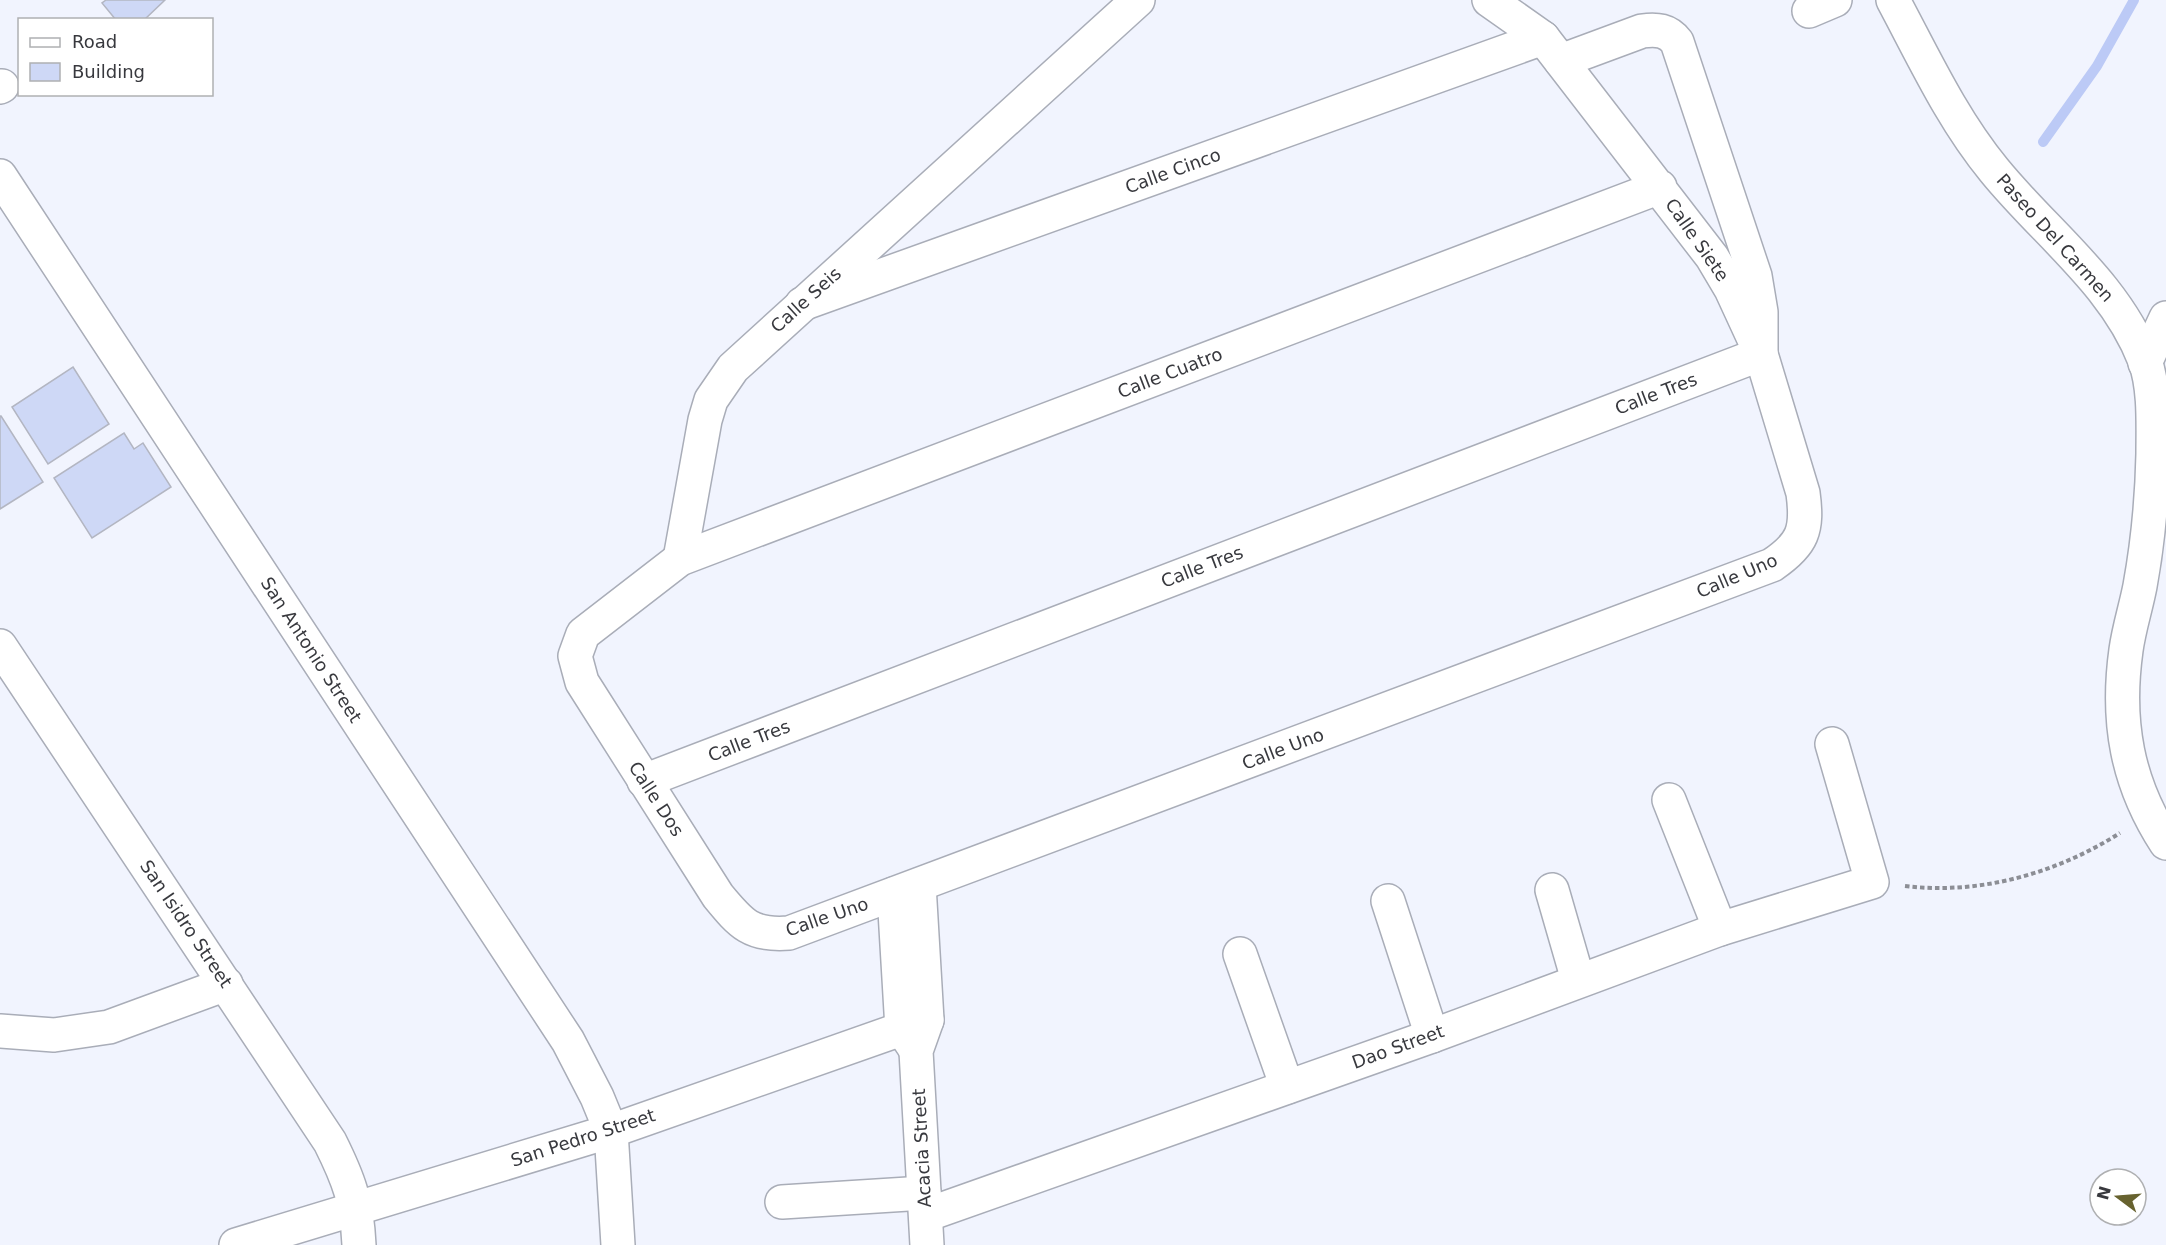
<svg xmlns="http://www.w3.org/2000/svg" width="2166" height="1245" font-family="'DejaVu Sans',sans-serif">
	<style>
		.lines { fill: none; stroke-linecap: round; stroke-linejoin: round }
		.stream { stroke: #bccaf6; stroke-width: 10 }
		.building { fill: #ced8f6; stroke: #b3b6c2; stroke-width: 1.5 }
		.minor-casing { stroke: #a9adb8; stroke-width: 36 }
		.path { stroke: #8c8e95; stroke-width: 4; stroke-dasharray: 4.5 3; stroke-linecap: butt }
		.minor { stroke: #fff; stroke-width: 33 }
		.labels { text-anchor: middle; stroke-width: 4.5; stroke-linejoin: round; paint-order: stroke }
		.street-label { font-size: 18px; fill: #38393e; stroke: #fff }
	</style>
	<rect width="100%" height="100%" fill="#f1f4fe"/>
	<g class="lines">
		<polyline class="stream" points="2043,142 2097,66 2134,0"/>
	</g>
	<g class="building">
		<polygon points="106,0 165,0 144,20 116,20 102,3"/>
		<polygon points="73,367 109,424 48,464 12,407"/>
		<polygon points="1,416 43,482 0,509 0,416"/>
		<polygon points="124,433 134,449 143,443 171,487 92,538 54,478"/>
	</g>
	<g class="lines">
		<defs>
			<g id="minor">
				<path d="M1489 0 1543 38 1712 257 1731 289 1761 354 1803 493C1808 530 1803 544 1772 565L789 933C751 936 741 924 718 896L582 682 575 656 583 634 680 559 1660 187"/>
				<path d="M1893 0C1924 58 1952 119 1994 170 2045 233 2115 283 2145 361 2155 388 2153 426 2153 454 2152 499 2148 542 2140 586 2136 607 2129 628 2126 650 2116 722 2127 783 2166 843"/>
				<polyline points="1809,11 1835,0"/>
				<polyline points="0,87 2,86"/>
				<polyline points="0,176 568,1041 597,1097 611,1131 618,1245"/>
				<polyline points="802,304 1543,38"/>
				<polyline points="2145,363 2166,318"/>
				<polyline points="680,559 705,420 711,400 733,368 1138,0"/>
				<path d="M0 646 330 1142C349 1180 357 1202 359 1245"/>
				<path d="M644 781 1761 354V312L1755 276 1677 42C1668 30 1657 29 1642 31L1561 61"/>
				<polyline points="1669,800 1720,929"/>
				<polyline points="919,885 927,1020 916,1051 927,1245"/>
				<polyline points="1552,890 1578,980"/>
				<polyline points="894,894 902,1029 914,1047"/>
				<polyline points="1388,901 1432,1036"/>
				<polyline points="1240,954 1287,1087"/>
				<polyline points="0,1031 54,1035 109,1027 226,984"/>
				<polyline points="782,1202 924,1193"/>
				<polyline points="926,1215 1432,1036 1720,929 1872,882 1832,744"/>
				<polyline points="236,1245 611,1131 927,1020"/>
			</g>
		</defs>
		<use href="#minor" class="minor-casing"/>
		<path class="path" d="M1905 886C1981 895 2057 873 2120 833"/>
		<use href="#minor" class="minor"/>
	</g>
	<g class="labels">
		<g class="street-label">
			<text transform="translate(1173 171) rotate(-20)" y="6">Calle Cinco</text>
			<text transform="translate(2055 238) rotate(48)" y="6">Paseo Del Carmen</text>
			<text transform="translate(1697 240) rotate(55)" y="6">Calle Siete</text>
			<text transform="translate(806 300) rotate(-42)" y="6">Calle Seis</text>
			<text transform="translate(1170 373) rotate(-21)" y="6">Calle Cuatro</text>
			<text transform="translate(1656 394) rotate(-21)" y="6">Calle Tres</text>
			<text transform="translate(1202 567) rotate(-21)" y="6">Calle Tres</text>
			<text transform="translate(1737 576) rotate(-23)" y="6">Calle Uno</text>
			<text transform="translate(311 650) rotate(57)" y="6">San Antonio Street</text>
			<text transform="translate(749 741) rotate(-21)" y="6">Calle Tres</text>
			<text transform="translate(1283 749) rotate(-21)" y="6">Calle Uno</text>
			<text transform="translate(656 799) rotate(57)" y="6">Calle Dos</text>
			<text transform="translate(827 917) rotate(-19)" y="6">Calle Uno</text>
			<text transform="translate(186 924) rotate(56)" y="6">San Isidro Street</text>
			<text transform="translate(1398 1047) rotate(-20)" y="6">Dao Street</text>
			<text transform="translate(583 1138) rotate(-18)" y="6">San Pedro Street</text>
			<text transform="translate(922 1148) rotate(-93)" y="6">Acacia Street</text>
		</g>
	</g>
	<rect x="18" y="18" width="195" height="78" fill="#ffffff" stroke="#afb0b2" stroke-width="1.5"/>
	<rect x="30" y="38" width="30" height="9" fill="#ffffff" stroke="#afb0b2" stroke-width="1.5"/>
	<text x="72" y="48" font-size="18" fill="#38393e">Road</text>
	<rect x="30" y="63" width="30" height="18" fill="#ced8f6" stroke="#afb0b2" stroke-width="1.5"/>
	<text x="72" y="78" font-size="18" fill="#38393e">Building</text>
	<g transform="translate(2118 1197) rotate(286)"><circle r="28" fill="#ffffff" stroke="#afb0b2" stroke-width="1.5"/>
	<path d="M0-4.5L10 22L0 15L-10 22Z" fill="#67622f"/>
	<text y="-9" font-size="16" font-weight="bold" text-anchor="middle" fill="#38393e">N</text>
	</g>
</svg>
